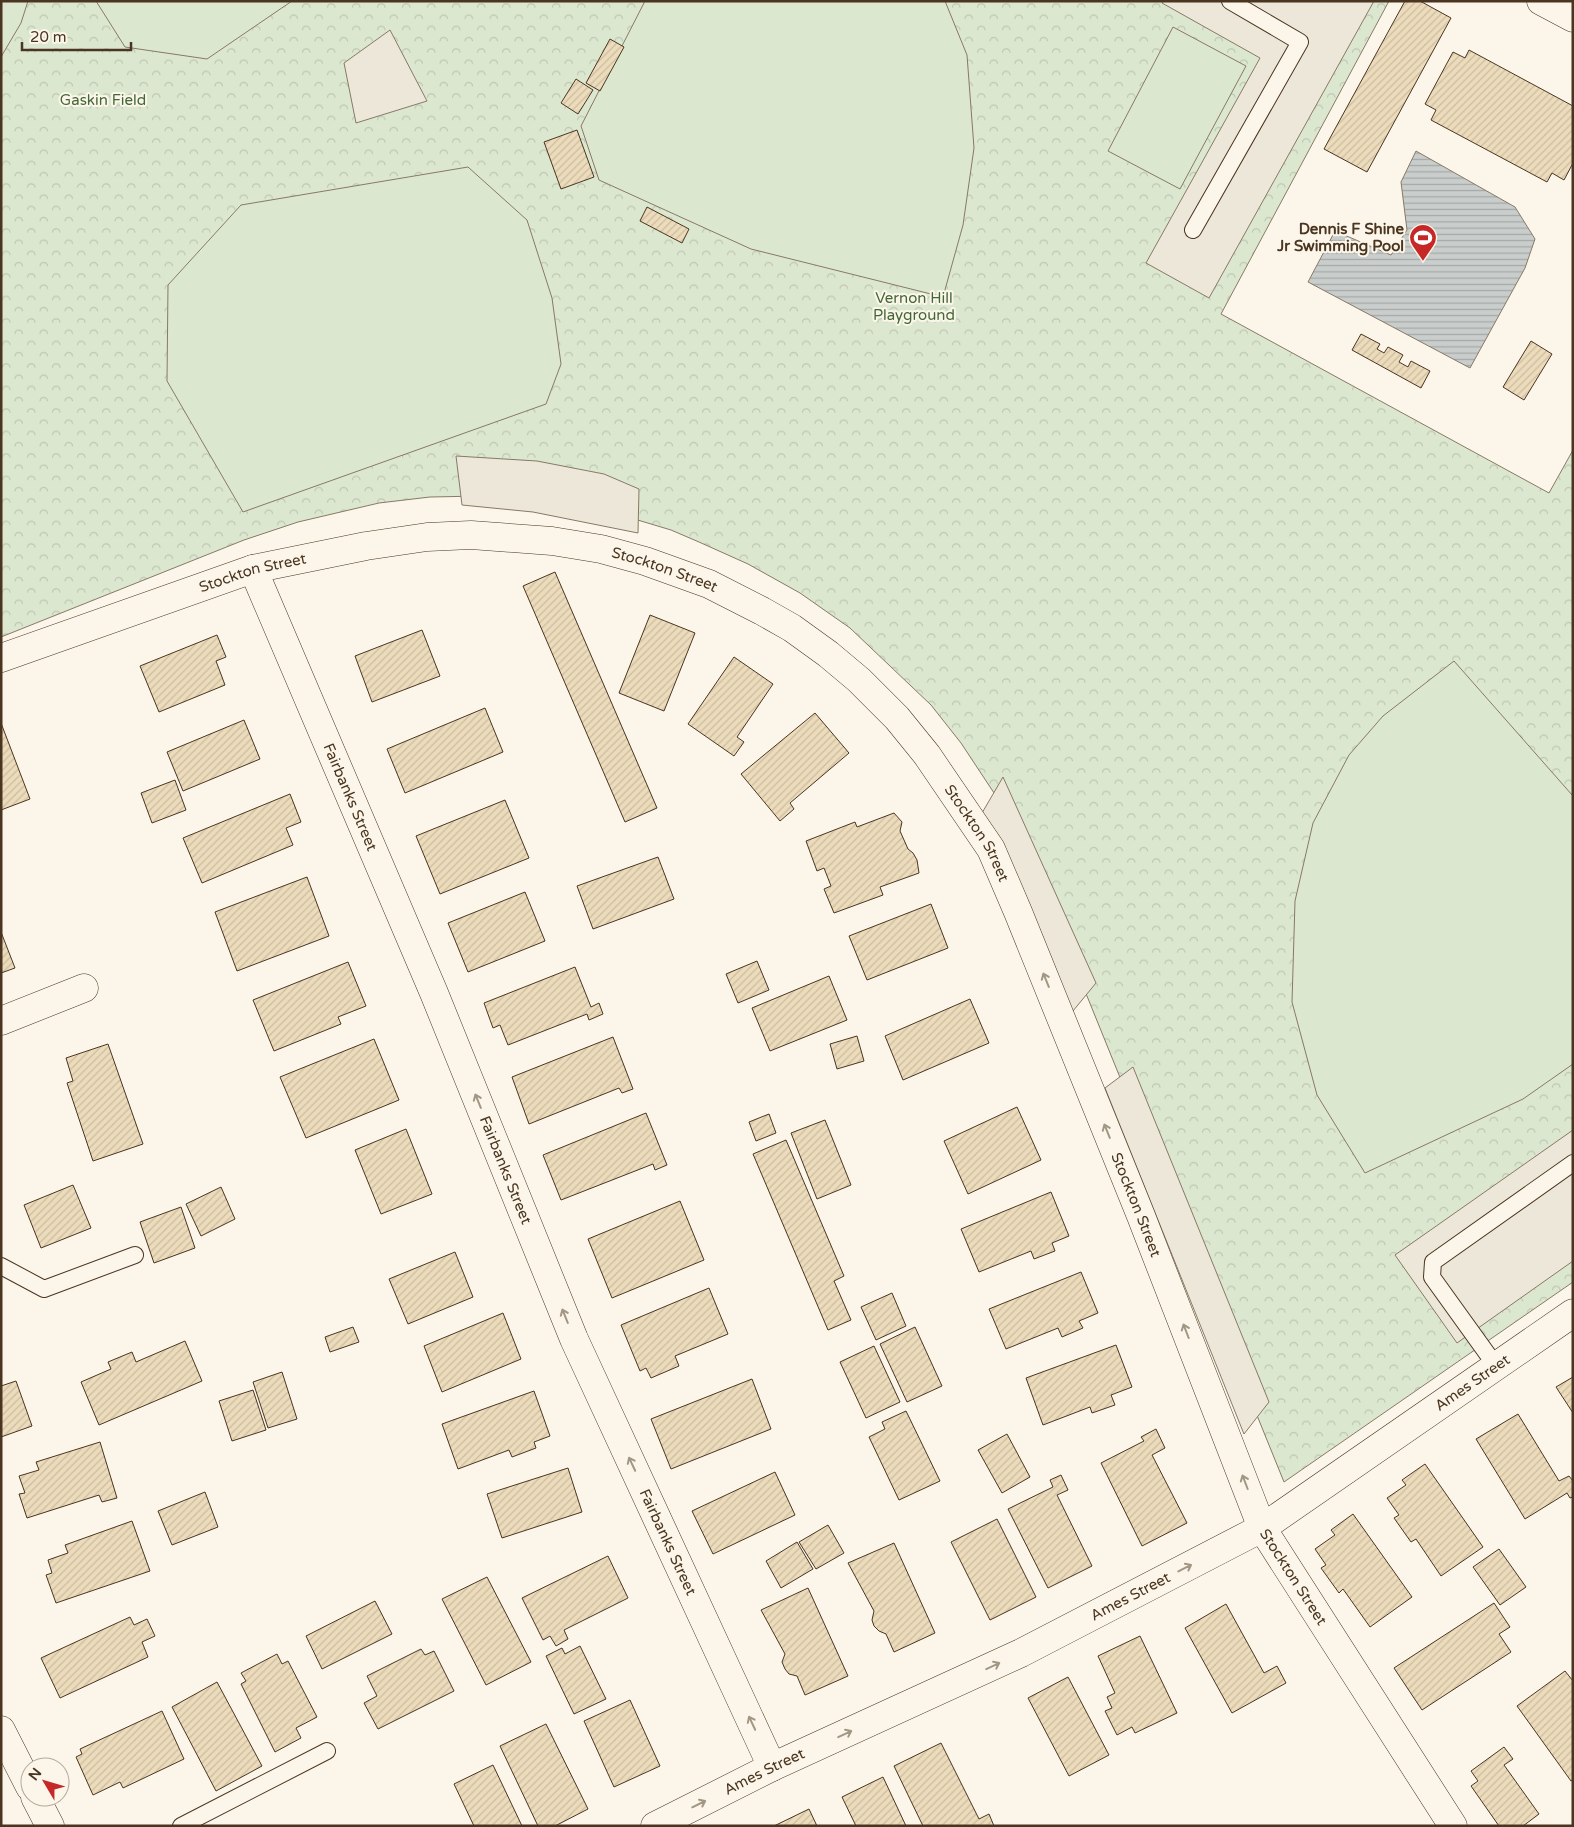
<svg xmlns="http://www.w3.org/2000/svg" width="1574" height="1827" font-family="'Varela Round',sans-serif">
	<style>
		.forest { fill: url(#forest-crowns); stroke: #887966 }
		.pitch { fill: #dce7d0; stroke: #887966 }
		.parking { fill: #ede7d9; stroke: #887966 }
		.water { fill: url(#water-rules); stroke: #887966 }
		.building { fill: url(#building-hatch); stroke: #4a3520 }
		.lines { fill: none; stroke-linecap: round; stroke-linejoin: round }
		.lane-casing { stroke: #4a3520; stroke-width: 18 }
		.street-casing { stroke: #4a3520; stroke-width: 29 }
		.secondary-casing { stroke: #4a3520; stroke-width: 29 }
		.lane { stroke: #fbf6e9; stroke-width: 16 }
		.street { stroke: #fbf6e9; stroke-width: 28 }
		.secondary { stroke: #fbf6e9; stroke-width: 28 }
		.oneway { stroke: #a29684 }
		.labels { text-anchor: middle; stroke-width: 4; stroke-linejoin: round; paint-order: stroke }
		.park-label { font-size: 15px; fill: #436837; stroke: #fbf6e9 }
		.poi-label { font-size: 15px; font-weight: bold; fill: #4a3520; stroke: #fbf6e9; text-anchor: end }
		.street-label { font-size: 15px; fill: #4a3520; stroke: #fbf6e9 }
	</style>
	<defs>
		<pattern id="forest-crowns" width="20" height="18" patternUnits="userSpaceOnUse" patternTransform="scale(1.25)"><rect width="20" height="18" fill="#dce7d0"/><path d="M2 6a3 3 0 1 1 6 0M12 15a3 3 0 1 1 6 0" fill="none" stroke="#bec7b2"/></pattern>
		<pattern id="water-rules" width="6" height="5" patternUnits="userSpaceOnUse" patternTransform="scale(1.25)"><rect width="6" height="5" fill="#c9cecd"/><path d="M0 2.5h6" fill="none" stroke="#a5a8a6"/></pattern>
		<pattern id="building-hatch" width="6" height="6" patternUnits="userSpaceOnUse" patternTransform="scale(1.25)"><rect width="6" height="6" fill="#ecdcbc"/><path d="M-1 1l2-2M0 6l6-6M5 7l2-2" fill="none" stroke="#ccbda1"/></pattern>
	</defs>
	<rect width="100%" height="100%" fill="#fbf6e9"/>
	<polygon class="forest" points="1,1 1389,1 1221,314 1549,493 1573,450 1573,1282 1284,1482 1057,922 1000,802 961,743 931,705 850,628 800,593 748,564 699,542 671,530 601,509 481,496 430,497 379,503 298,522 244,540 1,637"/>
	<g class="pitch">
		<polygon points="1,1 28,1 21,23 1,57"/>
		<polygon points="96,1 292,1 207,59 125,47"/>
		<polygon points="645,1 945,1 967,55 974,148 963,225 943,297 751,249 599,180 581,126"/>
		<polygon points="1173,27 1246,66 1180,189 1108,151"/>
		<polygon points="468,167 527,220 552,298 561,364 546,404 243,512 167,381 168,285 241,205"/>
		<polygon points="1454,661 1573,796 1573,1064 1523,1099 1365,1173 1317,1095 1292,1002 1295,901 1313,823 1349,755 1383,716"/>
	</g>
	<g class="parking">
		<polygon points="1163,1 1374,1 1209,298 1146,263 1260,58 1162,3"/>
		<polygon points="390,30 427,101 356,123 344,63"/>
		<polygon points="456,456 537,461 604,474 639,489 638,533 533,512 462,505"/>
		<polygon points="1003,777 1096,983 1068,1017 982,813"/>
		<polygon points="1133,1067 1269,1402 1244,1434 1105,1088"/>
		<polygon points="1573,1130 1573,1261 1457,1343 1395,1255"/>
	</g>
	<polygon class="water" points="1416,151 1515,207 1535,239 1525,268 1470,368 1308,282 1335,231 1391,255 1407,230 1401,182"/>
	<g class="building">
		<polygon points="1405,1 1420,1 1451,18 1367,172 1324,149"/>
		<polygon points="610,39 624,47 600,91 586,83"/>
		<polygon points="1469,50 1573,106 1573,163 1564,180 1552,173 1547,182 1431,120 1436,110 1425,104 1453,52 1465,58"/>
		<polygon points="576,79 593,90 578,114 561,103"/>
		<polygon points="577,130 594,177 561,189 544,142"/>
		<polygon points="647,207 689,229 682,243 640,221"/>
		<polygon points="1361,334 1380,344 1377,349 1384,353 1388,347 1403,355 1399,362 1408,367 1411,361 1430,371 1421,388 1352,350"/>
		<polygon points="1531,341 1552,354 1524,400 1503,387"/>
		<polygon points="555,572 657,808 625,822 523,586"/>
		<polygon points="650,615 695,633 664,711 619,693"/>
		<polygon points="422,630 440,676 372,702 355,656"/>
		<polygon points="217,635 226,657 216,661 225,685 159,712 140,666"/>
		<polygon points="734,657 773,684 737,737 744,742 734,756 688,724"/>
		<polygon points="485,708 503,752 405,793 387,749"/>
		<polygon points="815,713 849,753 790,803 794,809 780,821 741,774"/>
		<polygon points="244,720 260,759 183,791 167,752"/>
		<polygon points="1,723 30,799 1,810"/>
		<polygon points="175,780 186,810 152,823 141,793"/>
		<polygon points="290,794 301,822 286,828 293,845 202,883 183,838"/>
		<polygon points="505,800 529,858 440,894 416,836"/>
		<polygon points="894,813 902,822 900,831 908,849 913,853 917,860 919,873 880,887 883,895 834,913 824,889 831,886 824,868 817,871 806,841 855,822 857,827"/>
		<polygon points="658,857 674,899 593,929 577,886"/>
		<polygon points="307,877 329,936 237,971 215,912"/>
		<polygon points="525,892 545,941 468,972 448,923"/>
		<polygon points="931,904 948,948 867,980 849,936"/>
		<polygon points="1,932 15,968 1,973"/>
		<polygon points="757,961 769,990 738,1003 726,974"/>
		<polygon points="348,962 366,1006 338,1017 341,1024 274,1051 253,1000"/>
		<polygon points="575,967 591,1007 599,1003 603,1014 589,1020 587,1014 508,1045 500,1025 493,1028 484,1003"/>
		<polygon points="829,976 847,1020 770,1051 752,1008"/>
		<polygon points="970,999 989,1043 903,1080 885,1036"/>
		<polygon points="857,1036 864,1061 837,1069 830,1044"/>
		<polygon points="613,1037 633,1089 622,1093 619,1088 529,1124 512,1077"/>
		<polygon points="374,1039 399,1100 306,1138 280,1077"/>
		<polygon points="108,1044 143,1144 93,1161 67,1083 73,1081 66,1058"/>
		<polygon points="1017,1107 1041,1160 968,1194 944,1141"/>
		<polygon points="646,1113 667,1165 655,1170 653,1164 561,1200 543,1155"/>
		<polygon points="769,1114 776,1133 756,1141 749,1122"/>
		<polygon points="825,1120 851,1185 817,1199 791,1133"/>
		<polygon points="406,1129 432,1194 381,1214 355,1150"/>
		<polygon points="786,1140 844,1276 834,1281 851,1320 828,1330 753,1154"/>
		<polygon points="73,1185 91,1228 41,1248 24,1205"/>
		<polygon points="221,1187 235,1219 201,1236 186,1204"/>
		<polygon points="1051,1192 1069,1236 1052,1243 1055,1251 1034,1259 1031,1251 979,1272 961,1229"/>
		<polygon points="680,1201 704,1260 612,1298 588,1239"/>
		<polygon points="181,1207 195,1248 154,1263 140,1222"/>
		<polygon points="455,1252 473,1297 408,1324 389,1279"/>
		<polygon points="1081,1272 1098,1313 1079,1321 1083,1328 1062,1337 1058,1328 1006,1349 989,1309"/>
		<polygon points="709,1288 728,1334 675,1356 679,1366 651,1378 646,1368 640,1371 621,1325"/>
		<polygon points="892,1293 906,1326 876,1340 861,1307"/>
		<polygon points="503,1313 521,1359 442,1392 424,1346"/>
		<polygon points="353,1327 359,1342 330,1352 325,1337"/>
		<polygon points="915,1327 942,1386 907,1402 880,1344"/>
		<polygon points="185,1341 202,1381 99,1425 81,1382 111,1369 108,1362 132,1352 136,1362"/>
		<polygon points="1116,1345 1132,1387 1111,1395 1115,1405 1092,1413 1090,1407 1043,1425 1026,1378"/>
		<polygon points="874,1346 900,1402 866,1418 840,1362"/>
		<polygon points="282,1372 297,1419 268,1428 253,1382"/>
		<polygon points="1573,1377 1573,1413 1556,1387"/>
		<polygon points="752,1379 771,1429 671,1469 651,1419"/>
		<polygon points="16,1381 32,1426 1,1437 1,1386"/>
		<polygon points="253,1390 266,1430 232,1441 219,1401"/>
		<polygon points="534,1391 550,1436 534,1442 536,1448 512,1457 509,1450 458,1469 442,1424"/>
		<polygon points="906,1411 940,1481 899,1500 869,1437 885,1429 882,1422"/>
		<polygon points="1518,1414 1559,1481 1569,1476 1573,1481 1573,1497 1570,1498 1567,1493 1525,1519 1476,1439"/>
		<polygon points="1156,1429 1165,1448 1152,1455 1187,1523 1142,1546 1101,1463 1144,1441 1141,1437"/>
		<polygon points="1007,1434 1030,1477 1002,1493 978,1450"/>
		<polygon points="100,1442 117,1498 102,1502 99,1495 27,1518 19,1494 25,1493 19,1476 39,1470 36,1462"/>
		<polygon points="1425,1464 1483,1547 1441,1576 1416,1539 1411,1542 1394,1518 1399,1515 1387,1498 1406,1485 1402,1480"/>
		<polygon points="568,1468 582,1512 502,1538 487,1494"/>
		<polygon points="775,1472 795,1515 713,1554 692,1511"/>
		<polygon points="1061,1475 1068,1490 1057,1495 1092,1566 1048,1588 1008,1509 1053,1487 1050,1480"/>
		<polygon points="205,1492 218,1527 172,1545 158,1511"/>
		<polygon points="1353,1514 1412,1597 1370,1627 1343,1589 1339,1593 1321,1568 1326,1565 1315,1549 1335,1535 1331,1530"/>
		<polygon points="997,1519 1036,1597 990,1620 951,1542"/>
		<polygon points="132,1521 150,1571 56,1603 46,1575 52,1573 48,1560 68,1553 65,1545"/>
		<polygon points="828,1525 844,1553 816,1569 799,1542"/>
		<polygon points="797,1542 813,1569 781,1588 766,1561"/>
		<polygon points="894,1543 935,1633 894,1652 886,1634 879,1631 874,1626 872,1620 874,1611 848,1563"/>
		<polygon points="1499,1549 1526,1587 1500,1605 1473,1567"/>
		<polygon points="608,1556 628,1598 564,1630 568,1639 556,1646 550,1636 543,1640 522,1598"/>
		<polygon points="487,1577 531,1662 486,1685 442,1599"/>
		<polygon points="808,1588 848,1676 805,1695 797,1676 789,1674 785,1669 782,1662 785,1654 761,1610"/>
		<polygon points="375,1601 392,1634 322,1669 306,1636"/>
		<polygon points="1494,1603 1510,1627 1499,1634 1511,1652 1422,1710 1394,1668"/>
		<polygon points="1226,1604 1264,1673 1277,1666 1286,1683 1232,1713 1185,1628"/>
		<polygon points="130,1617 134,1625 147,1619 155,1636 142,1642 148,1657 60,1698 41,1658"/>
		<polygon points="1140,1636 1177,1713 1135,1733 1132,1727 1117,1735 1105,1711 1112,1708 1107,1697 1115,1693 1098,1656"/>
		<polygon points="580,1646 606,1699 574,1714 546,1656 562,1648 565,1654"/>
		<polygon points="421,1649 425,1655 434,1651 454,1691 378,1729 364,1703 377,1696 367,1676"/>
		<polygon points="277,1654 282,1664 288,1661 317,1717 296,1728 301,1738 275,1752 241,1684 246,1681 241,1673"/>
		<polygon points="1565,1671 1573,1681 1573,1780 1571,1781 1517,1706"/>
		<polygon points="1068,1677 1109,1755 1069,1776 1028,1698"/>
		<polygon points="217,1682 262,1766 216,1791 172,1707"/>
		<polygon points="630,1700 660,1766 614,1787 584,1721"/>
		<polygon points="162,1711 184,1759 123,1788 120,1782 93,1795 76,1757 82,1754 80,1749"/>
		<polygon points="546,1724 588,1809 555,1826 538,1826 500,1746"/>
		<polygon points="941,1743 979,1819 989,1814 994,1826 923,1826 894,1766"/>
		<polygon points="1504,1747 1513,1759 1504,1765 1539,1814 1523,1826 1499,1826 1471,1786 1478,1781 1471,1771"/>
		<polygon points="493,1765 522,1826 474,1826 454,1784"/>
		<polygon points="883,1777 906,1826 856,1826 842,1797"/>
		<polygon points="809,1809 817,1826 774,1826"/>
	</g>
	<g class="lines">
		<defs>
			<g id="lane">
				<polyline points="1193,230 1300,42 1230,1"/>
				<polyline points="1,1266 44,1289 135,1255"/>
				<polyline points="1496,1366 1432,1277 1433,1262 1573,1163"/>
				<polyline points="181,1826 327,1751"/>
			</g>
			<g id="street">
				<path id="s1" d="M253 569 434 993 574 1339 772 1767"/>
				<path id="s2" d="M1 658 253 569 366 546 427 537 471 535 552 541 601 549 645 561 709 584 762 611 792 628 828 654 859 680 897 718 927 755 991 849 1018 912 1141 1216 1262 1528 1453 1826"/>
				<polyline points="1,1021 84,988"/>
				<path id="s3" d="M655 1826 772 1767 1021 1653 1262 1528 1573 1313"/>
			</g>
			<g id="secondary">
				<polyline points="1541,1 1573,18"/>
				<polyline points="1,1730 30,1787"/>
				<polyline points="35,1797 50,1826"/>
			</g>
		</defs>
		<use href="#lane" class="lane-casing"/>
		<use href="#street" class="street-casing"/>
		<use href="#secondary" class="secondary-casing"/>
		<use href="#lane" class="lane"/>
		<use href="#street" class="street"/>
		<use href="#secondary" class="secondary"/>
	</g>
	<defs><path id="oneway-shaft" d="M-6 0H5M1.5-3L5.5 0L1.5 3" fill="none" stroke-width="1.6" stroke-linecap="round" stroke-linejoin="round" transform="scale(1.25)"/></defs>
	<g class="oneway">
		<use href="#oneway-shaft" transform="translate(1046 980) rotate(-112)"/>
		<use href="#oneway-shaft" transform="translate(478 1101) rotate(-112)"/>
		<use href="#oneway-shaft" transform="translate(1107 1131) rotate(-112)"/>
		<use href="#oneway-shaft" transform="translate(565 1316) rotate(-112)"/>
		<use href="#oneway-shaft" transform="translate(1186 1331) rotate(-111)"/>
		<use href="#oneway-shaft" transform="translate(632 1464) rotate(-115)"/>
		<use href="#oneway-shaft" transform="translate(1245 1482) rotate(-111)"/>
		<use href="#oneway-shaft" transform="translate(1185 1568) rotate(-27)"/>
		<use href="#oneway-shaft" transform="translate(993 1666) rotate(-25)"/>
		<use href="#oneway-shaft" transform="translate(752 1723) rotate(-115)"/>
		<use href="#oneway-shaft" transform="translate(845 1734) rotate(-25)"/>
		<use href="#oneway-shaft" transform="translate(699 1804) rotate(-26)"/>
	</g>
	<defs>
		<symbol id="stadium-pin" viewBox="-11 -11 22 30"><path d="M0 17L-7.5 6A9.5 9.5 0 1 1 7.5 6Z" fill="#c62828" stroke="#fbf6e9"/><path d="M0-5a6.5 5 0 1 0 0 10a6.5 5 0 1 0 0-10ZM-3.5-1.8h7v3.6h-7Z" fill="#fff"/></symbol>
	</defs>
	<g fill-rule="evenodd">
		<use href="#stadium-pin" x="1407" y="222" width="32" height="43"/>
	</g>
	<g class="labels">
		<g class="park-label">
			<text x="103" y="105">Gaskin Field</text>
			<text x="914" y="303">Vernon Hill<tspan x="914" dy="17">Playground</tspan></text>
		</g>
		<g class="poi-label">
			<text x="1404" y="234">Dennis F Shine<tspan x="1404" dy="17">Jr Swimming Pool</tspan></text>
		</g>
		<g class="street-label">
			<text dy="5" stroke="none"><textPath href="#s2" startOffset="686">Stockton Street</textPath></text>
			<text dy="5" stroke="none"><textPath href="#s2" startOffset="266">Stockton Street</textPath></text>
			<text dy="5" stroke="none"><textPath href="#s1" startOffset="248">Fairbanks Street</textPath></text>
			<text dy="5" stroke="none"><textPath href="#s2" startOffset="1106">Stockton Street</textPath></text>
			<text dy="5" stroke="none"><textPath href="#s1" startOffset="652">Fairbanks Street</textPath></text>
			<text dy="5" stroke="none"><textPath href="#s2" startOffset="1511">Stockton Street</textPath></text>
			<text dy="5" stroke="none"><textPath href="#s3" startOffset="932">Ames Street</textPath></text>
			<text dy="5" stroke="none"><textPath href="#s1" startOffset="1058">Fairbanks Street</textPath></text>
			<text dy="5" stroke="none"><textPath href="#s2" startOffset="1916">Stockton Street</textPath></text>
			<text dy="5" stroke="none"><textPath href="#s3" startOffset="528">Ames Street</textPath></text>
			<text dy="5" stroke="none"><textPath href="#s3" startOffset="122">Ames Street</textPath></text>
		</g>
	</g>
	<rect width="1574" height="1827" fill="none" stroke="#4a3520" stroke-width="5"/>
	<g transform="translate(45 1782) rotate(308)"><circle r="24" fill="#fbf6e9" stroke="#b4a999"/>
	<path d="M0-4L9 19L0 12L-9 19Z" fill="#c62828"/>
	<text y="-8" font-size="14" font-weight="bold" text-anchor="middle" fill="#4a3520">N</text>
	</g>
	<path d="M22 42v8h109v-8" fill="none" stroke="#4a3520" stroke-width="2.5"/>
	<text x="30" y="42" font-size="15" fill="#4a3520" stroke="#fbf6e9" stroke-width="4" paint-order="stroke">20 m</text>
</svg>
